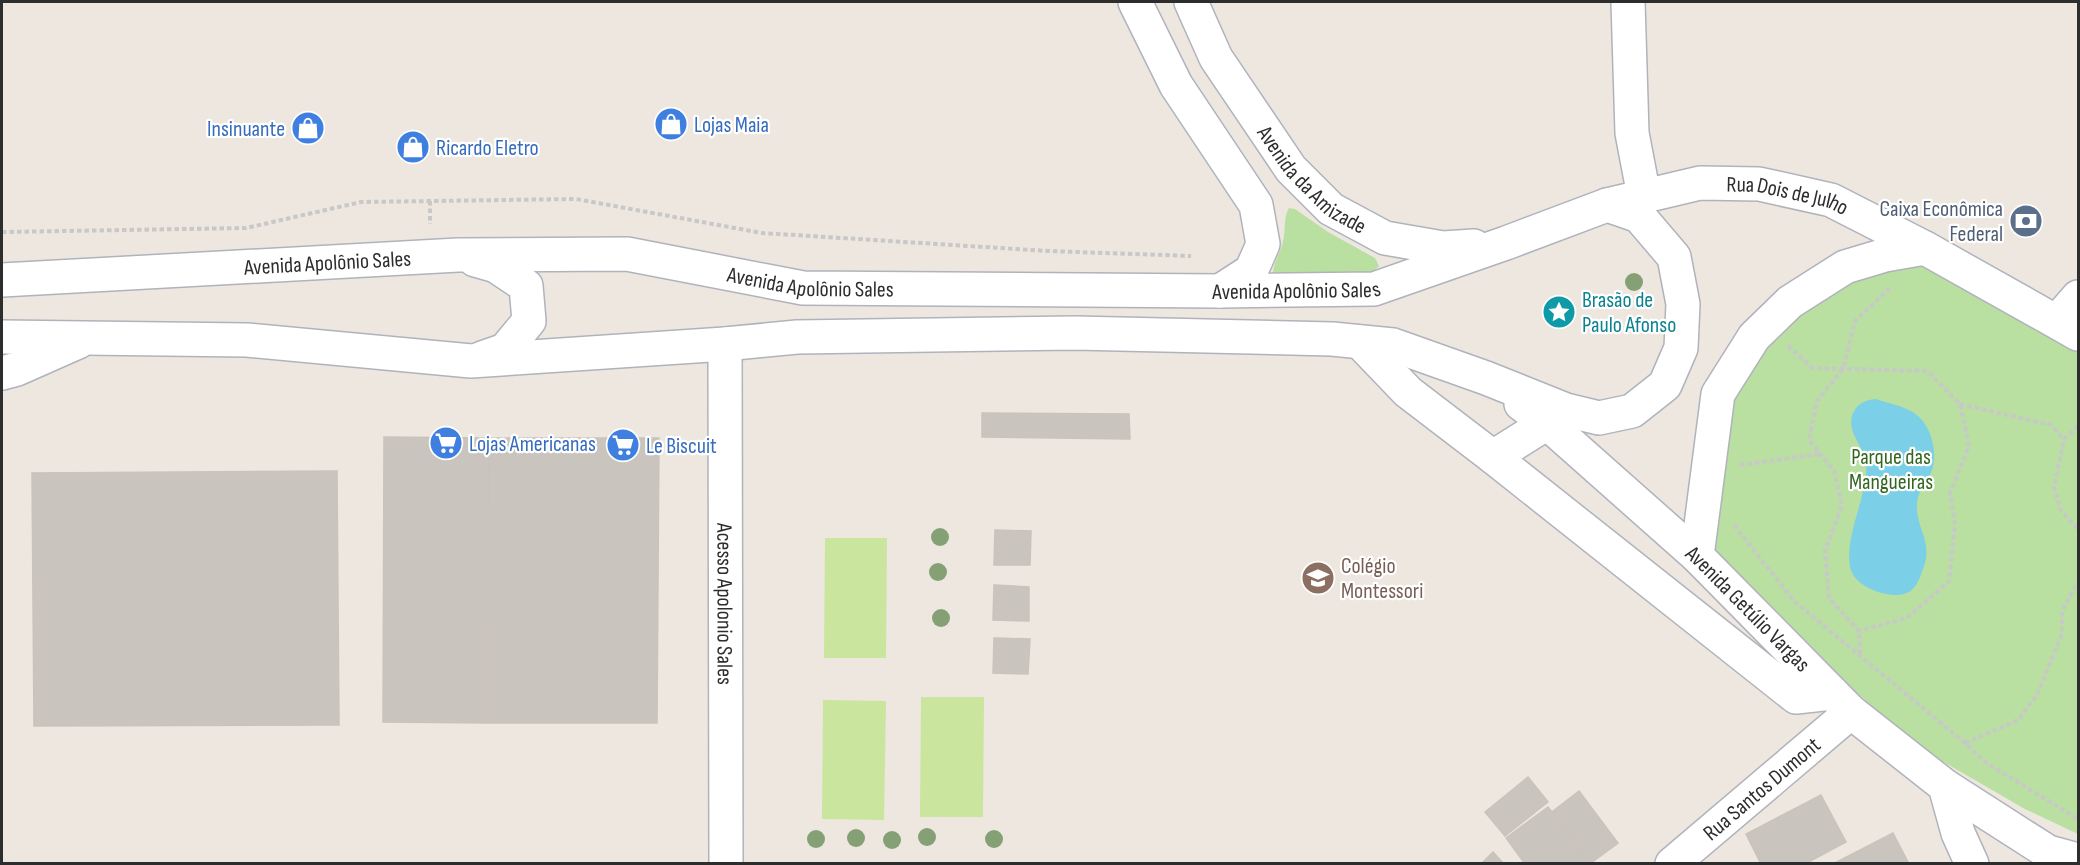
<svg xmlns="http://www.w3.org/2000/svg" width="2080" height="865" font-family="'Sofia Sans Condensed',sans-serif">
	<style>
		.green { fill: #b9dfa1 }
		.pitch { fill: #cae59e }
		.water { fill: #7bcfe7 }
		.building { fill: #c9c5be; stroke: #c9c3ba; stroke-width: 1.5 }
		.lines { fill: none; stroke-linecap: round; stroke-linejoin: round }
		.minor-casing { stroke: #b0b3bc; stroke-width: 36 }
		.path { stroke: #c8c8c8; stroke-width: 4; stroke-dasharray: 4.5 3; stroke-linecap: butt }
		.minor { stroke: #fff; stroke-width: 33 }
		.tree { fill: #86a076 }
		.labels { text-anchor: middle; stroke-width: 4.5; stroke-linejoin: round; paint-order: stroke }
		.shop-label { font-size: 22px; fill: #366cbe; stroke: #fff; text-anchor: start }
		.street-label { font-size: 22px; fill: #2d2d2d; stroke: #fff }
		.service-label { font-size: 22px; fill: #4e5e75; stroke: #fff; text-anchor: end }
		.culture-label { font-size: 22px; fill: #0d838f; stroke: #fff; text-anchor: start }
		.park-label { font-size: 22px; fill: #326620; stroke: #fff }
		.education-label { font-size: 22px; fill: #785e54; stroke: #fff; text-anchor: start }
	</style>
	<rect width="100%" height="100%" fill="#ede7e0"/>
	<g class="green">
		<path d="M1289 208 1295 209 1328 232 1375 258 1379 266 1373 272 1366 274 1279 275 1273 273C1274 261 1281 252 1283 241 1286 230 1283 218 1289 208Z"/>
		<polygon points="1925,248 2078,317 2078,834 2025,809 1914,745 1722,568 1711,533 1711,394 1779,295"/>
	</g>
	<g class="pitch">
		<polygon points="825,538 887,538 886,658 824,658"/>
		<polygon points="921,697 984,697 983,817 920,817"/>
		<polygon points="823,700 886,701 884,820 822,819"/>
	</g>
	<path class="water" d="M1876 399C1887 403 1904 406 1914 413 1931 424 1938 451 1932 470 1928 482 1918 489 1917 503 1915 529 1934 540 1923 569 1920 577 1917 587 1909 592 1893 601 1856 588 1851 570 1842 539 1869 495 1866 463 1864 446 1847 433 1852 416 1856 404 1864 400 1876 399Z"/>
	<g class="building">
		<polygon points="982,413 1129,414 1130,439 982,437"/>
		<polygon points="384,437 489,438 488,723 383,722"/>
		<polygon points="489,438 659,438 657,723 488,723"/>
		<polygon points="337,471 339,725 34,726 32,473"/>
		<polygon points="995,530 1031,531 1030,565 994,565"/>
		<polygon points="994,585 1029,587 1029,621 993,620"/>
		<polygon points="994,638 1030,639 1028,674 993,673"/>
		<polygon points="1528,777 1548,802 1505,836 1485,812"/>
		<polygon points="1579,791 1618,843 1591,863 1552,812"/>
		<polygon points="1821,795 1846,842 1805,864 1761,864 1746,834"/>
		<polygon points="1548,807 1552,812 1591,864 1525,864 1506,838"/>
		<polygon points="1893,833 1909,864 1833,864"/>
		<polygon points="1493,852 1504,864 1481,864"/>
	</g>
	<g class="lines">
		<defs>
			<g id="minor">
				<polyline points="1135,2 1176,85 1256,205 1263,244 1257,258 1251,271 1220,291"/>
				<path id="s1" d="M1191 2 1216 58 1291 169 1331 209 1385 238 1443 248 1474 246"/>
				<polyline points="1628,2 1632,133 1644,196"/>
				<polyline points="475,260 496,266 526,286 529,321 505,350 482,358"/>
				<path id="s2" d="M2 280 458 255 627 254 803 288 1220 291 1374 289 1506 243 1607 205 1700 183 1759 184 1831 200 1925 248 2078 334"/>
				<polyline points="2057,321 2078,297"/>
				<polyline points="2,337 247,340 471,361 725,344 797,337 1075,333 1332,339 1393,345 1486,378 1566,410 1599,418 1632,411 1665,385 1681,348 1683,304 1674,257 1639,216 1607,205"/>
				<polyline points="1360,342 1408,392 1493,457 1796,697 1832,693"/>
				<path id="s3" d="M725 344 726 864"/>
				<polyline points="2,373 17,369 78,342"/>
				<path id="s4" d="M1521 404 1547 423 1697 556 1851 712 1945 786 1958 833 1972 864"/>
				<polyline points="1493,457 1547,423"/>
				<polyline points="1697,556 1718,394 1754,337 1790,302 1845,267 1885,255 1925,248"/>
				<polyline points="1945,786 2048,852 2078,860"/>
				<path id="s5" d="M1672 864 1851 712"/>
			</g>
		</defs>
		<use href="#minor" class="minor-casing"/>
		<g class="path">
			<polyline points="430,201 430,224"/>
			<polyline points="2,232 246,228 361,202 576,199 762,233 1048,251 1191,256"/>
			<polyline points="1788,346 1813,368 1927,371 1960,404 1969,446 1950,493 1955,524 1949,581 1907,618 1859,631"/>
			<polyline points="1960,404 2051,425 2064,439"/>
			<polyline points="2078,426 2064,439 2054,487 2061,511 2078,529"/>
			<polyline points="1740,465 1819,454"/>
			<polyline points="1734,525 1794,601 1965,743 1985,762 2078,819"/>
			<polyline points="1860,654 1859,631 1829,598 1825,551 1842,505 1834,471 1809,440 1817,401 1843,369 1855,321 1890,288"/>
			<polyline points="1965,743 2018,720 2037,695 2062,634 2062,611 2078,581"/>
		</g>
		<use href="#minor" class="minor"/>
	</g>
	<g class="tree">
		<circle cx="1634" cy="282" r="9"/>
		<circle cx="940" cy="537" r="9"/>
		<circle cx="938" cy="572" r="9"/>
		<circle cx="941" cy="618" r="9"/>
		<circle cx="927" cy="837" r="9"/>
		<circle cx="856" cy="838" r="9"/>
		<circle cx="816" cy="839" r="9"/>
		<circle cx="994" cy="839" r="9"/>
		<circle cx="892" cy="840" r="9"/>
	</g>
	<defs>
		<symbol id="shop-disc" viewBox="-11 -11 22 22"><circle r="9.5" fill="#3f7fe0" stroke="#fff"/><path d="M-5-2.5h2.3a2.7 3.5 0 0 1 5.4 0H5L5.5 6h-11ZM-1.5-2.5h3a1.5 2.3 0 0 0-3 0Z" fill="#fff"/></symbol>
		<symbol id="bank-disc" viewBox="-11 -11 22 22"><circle r="9.5" fill="#5c6f8a" stroke="#fff"/><path d="M-6-4H6V4H-6ZM0-2.3a2.3 2.3 0 1 0 0 4.6a2.3 2.3 0 1 0 0-4.6Z" fill="#fff"/></symbol>
		<symbol id="sight-disc" viewBox="-11 -11 22 22"><circle r="9.5" fill="#0f9aa8" stroke="#fff"/><path d="M0-6L1.8-2.2L6-1.7L2.9 1.2L3.7 5.4L0 3.3L-3.7 5.4L-2.9 1.2L-6-1.7L-1.8-2.2Z" fill="#fff"/></symbol>
		<symbol id="supermarket-disc" viewBox="-11 -11 22 22"><circle r="9.5" fill="#3f7fe0" stroke="#fff"/><path d="M-6-5.5h2.5l.6 2H6L4.5 2H-2.5L-4.4-4H-6ZM-1.5 3.2a1.3 1.3 0 1 0 .1 0ZM3 3.2a1.3 1.3 0 1 0 .1 0Z" fill="#fff"/></symbol>
		<symbol id="school-disc" viewBox="-11 -11 22 22"><circle r="9.5" fill="#8d6e63" stroke="#fff"/><path d="M0-5L7-2L0 1L-7-2ZM-4 1L0 2.5L4 1V4Q0 6-4 4Z" fill="#fff"/></symbol>
	</defs>
	<g fill-rule="evenodd">
		<use href="#shop-disc" x="652" y="105" width="38" height="38"/>
		<use href="#shop-disc" x="289" y="109" width="38" height="38"/>
		<use href="#shop-disc" x="394" y="128" width="38" height="38"/>
		<use href="#bank-disc" x="2007" y="202" width="38" height="38"/>
		<use href="#sight-disc" x="1540" y="293" width="38" height="38"/>
		<use href="#supermarket-disc" x="427" y="424" width="38" height="38"/>
		<use href="#supermarket-disc" x="604" y="426" width="38" height="38"/>
		<use href="#school-disc" x="1299" y="559" width="38" height="38"/>
	</g>
	<g class="labels">
		<g class="shop-label">
			<text x="694" y="132">Lojas Maia</text>
			<text x="285" y="136" text-anchor="end">Insinuante</text>
			<text x="436" y="155">Ricardo Eletro</text>
			<text x="469" y="451">Lojas Americanas</text>
			<text x="646" y="453">Le Biscuit</text>
		</g>
		<g class="street-label">
			<text dy="8" stroke="none"><textPath href="#s1" startOffset="218">Avenida da Amizade</textPath></text>
			<text dy="8" stroke="none"><textPath href="#s2" startOffset="1808">Rua Dois de Julho</textPath></text>
			<text dy="8" stroke="none"><textPath href="#s2" startOffset="326">Avenida Apolônio Sales</textPath></text>
			<text dy="8" stroke="none"><textPath href="#s2" startOffset="812">Avenida Apolônio Sales</textPath></text>
			<text dy="8" stroke="none"><textPath href="#s2" startOffset="1298">Avenida Apolônio Sales</textPath></text>
			<text dy="8" stroke="none"><textPath href="#s3" startOffset="260">Acesso Apolonio Sales</textPath></text>
			<text dy="8" stroke="none"><textPath href="#s4" startOffset="306">Avenida Getúlio Vargas</textPath></text>
			<text dy="8" stroke="none"><textPath href="#s5" startOffset="117">Rua Santos Dumont</textPath></text>
		</g>
		<g class="service-label">
			<text x="2003" y="216">Caixa Econômica<tspan x="2003" dy="25">Federal</tspan></text>
		</g>
		<g class="culture-label">
			<text x="1582" y="307">Brasão de<tspan x="1582" dy="25">Paulo Afonso</tspan></text>
		</g>
		<g class="park-label">
			<text x="1891" y="464">Parque das<tspan x="1891" dy="25">Mangueiras</tspan></text>
		</g>
		<g class="education-label">
			<text x="1341" y="573">Colégio<tspan x="1341" dy="25">Montessori</tspan></text>
		</g>
	</g>
	<rect width="2080" height="865" fill="none" stroke="#2d2d2d" stroke-width="6"/>
</svg>
